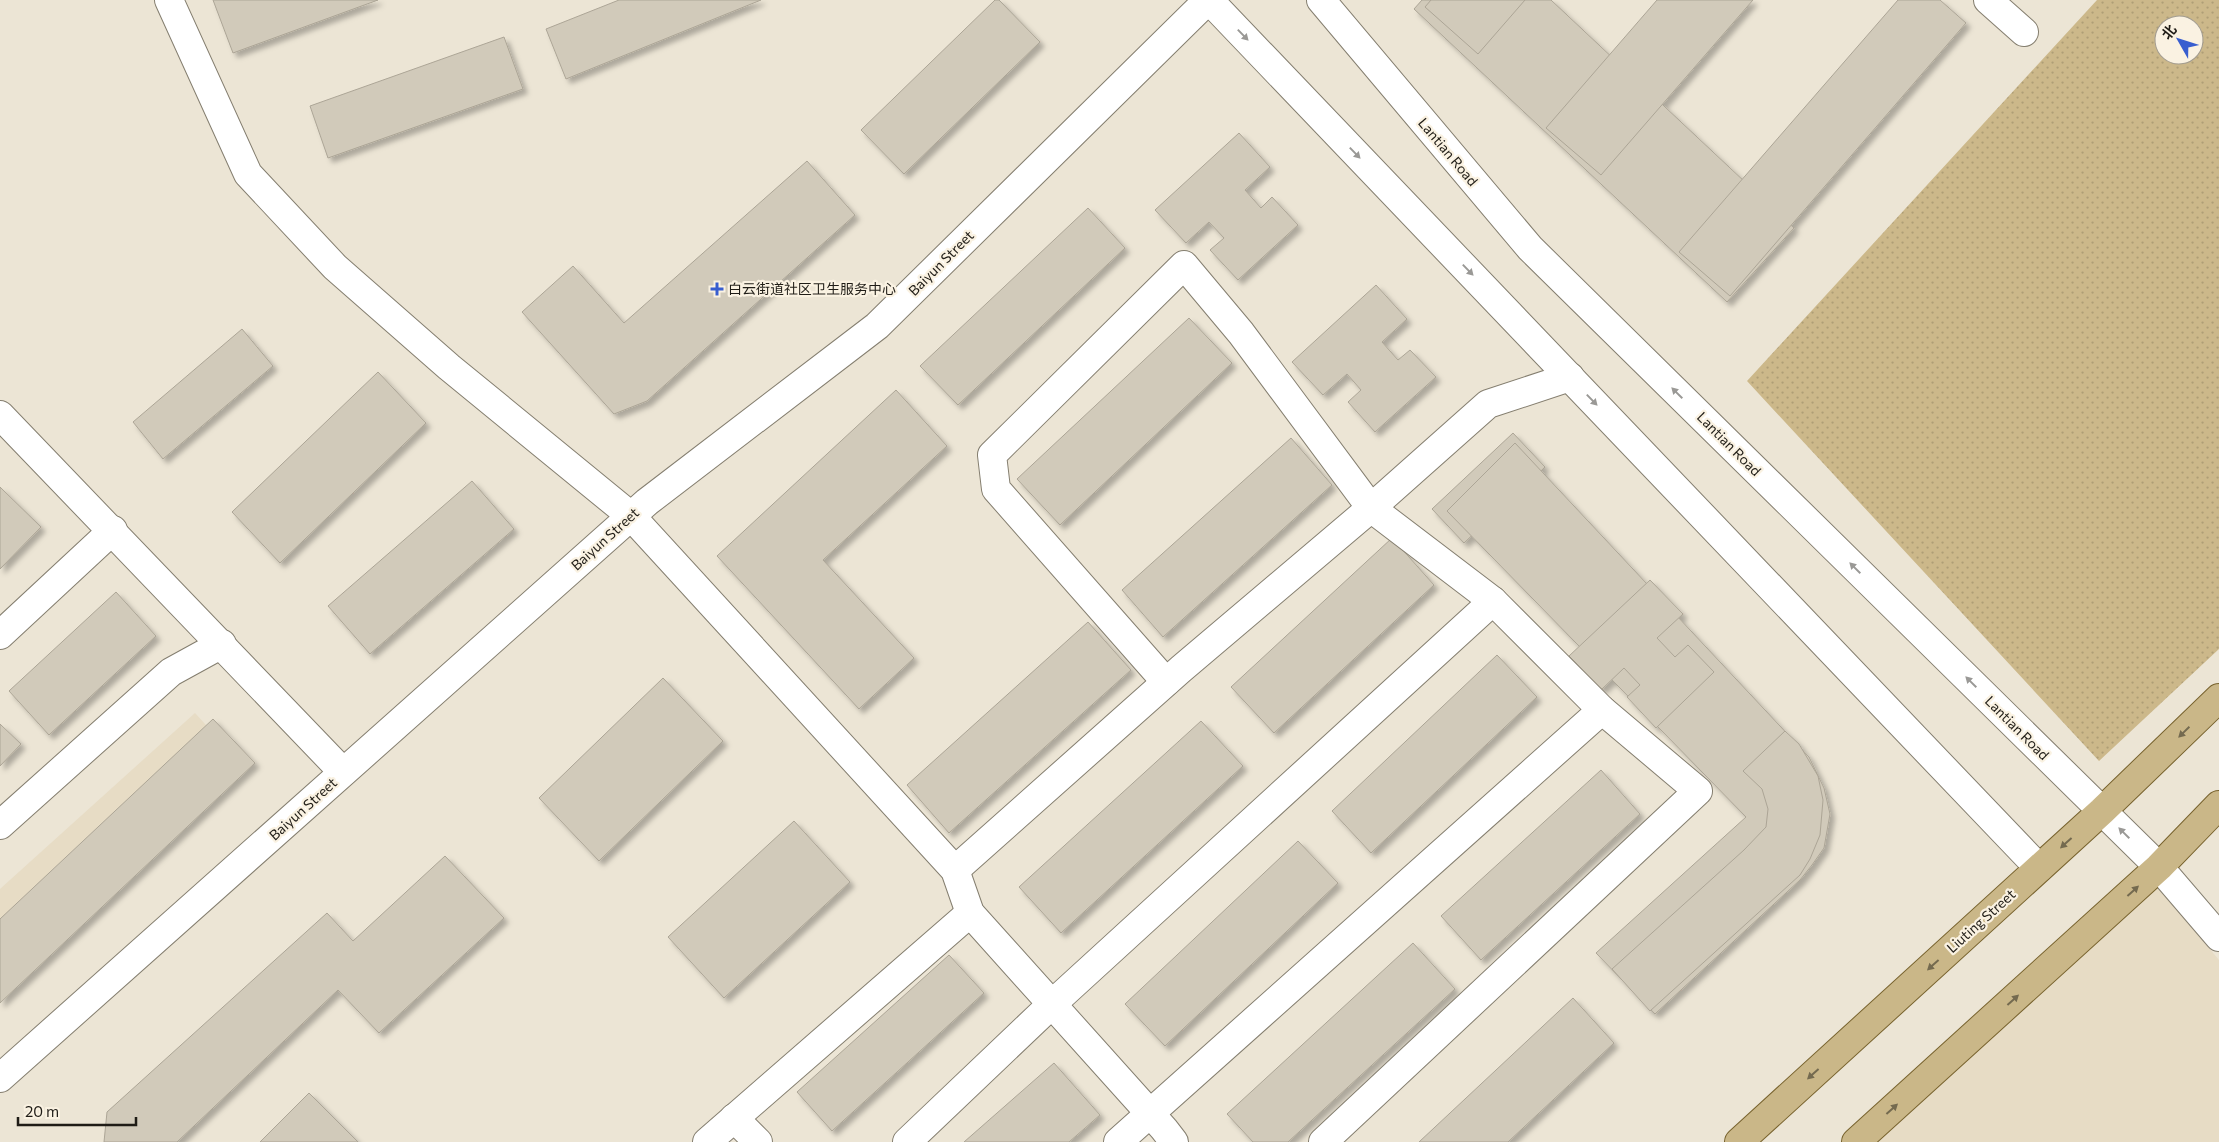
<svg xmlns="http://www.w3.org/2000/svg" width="2219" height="1142" font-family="Commissioner,'Noto Sans SC',sans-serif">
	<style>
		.built { fill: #e7dcc5 }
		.park { fill: url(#park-dots); fill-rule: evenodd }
		.building { fill: #d1caba; stroke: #aca596; filter: url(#shadow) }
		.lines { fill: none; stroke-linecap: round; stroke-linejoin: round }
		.minor-casing { stroke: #847e6f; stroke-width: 30 }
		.major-casing { stroke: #77622d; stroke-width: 30 }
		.minor { stroke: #fff; stroke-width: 28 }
		.major { stroke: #cab788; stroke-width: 28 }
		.oneway { fill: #9a9996 }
		.oneway2 { fill: #746a4f }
		.poi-dot { fill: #385ecf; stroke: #faf2e2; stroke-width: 2 }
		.labels { text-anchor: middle; stroke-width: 4.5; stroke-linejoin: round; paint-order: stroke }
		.street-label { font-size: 14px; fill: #1f1c16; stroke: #faf2e2 }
		.poi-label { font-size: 14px; fill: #1f1c16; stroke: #faf2e2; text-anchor: start }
	</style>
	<defs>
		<pattern id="park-dots" width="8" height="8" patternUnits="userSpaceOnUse" patternTransform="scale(1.25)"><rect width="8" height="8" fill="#ccb88a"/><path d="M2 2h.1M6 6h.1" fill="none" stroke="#af9e76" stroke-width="1.8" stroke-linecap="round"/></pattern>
		<filter id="shadow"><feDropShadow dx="4.5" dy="4.5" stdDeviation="2.5" flood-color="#0004"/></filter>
	</defs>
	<rect width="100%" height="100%" fill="#ece5d5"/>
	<g class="built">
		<polygon points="195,713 244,767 0,989 0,889"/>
		<polygon points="2157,886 2219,960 2219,1142 1875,1142"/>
	</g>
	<path class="park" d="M2097 0H2219V649L2099 761 1747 381ZM2164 25H2194V55H2164Z"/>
	<g class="building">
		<polygon points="213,0 378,0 233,53"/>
		<polygon points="619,0 761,0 566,79 546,29"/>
		<polygon points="995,0 999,0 1040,42 904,174 861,130"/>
		<polygon points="1422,0 1551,0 1794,228 1727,302 1414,9"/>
		<polygon points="1431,0 1525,0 1478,54 1425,7"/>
		<polygon points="1657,0 1753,0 1601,175 1546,128"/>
		<polygon points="1898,0 1940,0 1966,23 1730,296 1679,252"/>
		<polygon points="504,37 523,89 328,158 310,106"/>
		<polygon points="1239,133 1270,167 1245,190 1261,208 1272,197 1298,225 1238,280 1210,250 1224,238 1209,222 1186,243 1155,210"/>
		<polygon points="807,161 855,215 647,401 614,414 522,312 573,266 624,323"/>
		<polygon points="1088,208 1125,248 958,405 920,366"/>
		<polygon points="1376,285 1407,319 1382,342 1398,360 1410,350 1436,377 1375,432 1348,402 1361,390 1347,374 1323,395 1292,362"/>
		<polygon points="1189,318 1232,363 1060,525 1017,479"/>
		<polygon points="242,329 273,366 163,459 133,422"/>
		<polygon points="378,372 426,423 280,563 232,512"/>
		<polygon points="896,390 947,446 823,560 914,658 859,709 717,556"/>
		<polygon points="1513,433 1545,467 1520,491 1538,510 1550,498 1576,525 1518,581 1490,551 1503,538 1487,521 1464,543 1432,509"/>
		<polygon points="1291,438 1332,485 1163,637 1122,590"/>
		<polygon points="1515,443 1809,757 1824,788 1830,814 1824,848 1812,865 1800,880 1655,1014 1596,953 1746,817 1447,511"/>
		<polygon points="472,481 514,529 370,654 328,606"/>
		<polygon points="0,487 41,527 0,569"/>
		<polygon points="1392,538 1434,585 1274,733 1231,687"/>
		<polygon points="1650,580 1683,614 1657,638 1675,657 1688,645 1714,672 1656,728 1627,697 1640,685 1624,668 1601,690 1569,656"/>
		<polygon points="116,592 156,636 49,735 9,691"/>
		<polygon points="1088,622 1131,670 949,833 907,785"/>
		<polygon points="1497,655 1537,697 1371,853 1332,811"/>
		<polygon points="663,678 723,741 599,861 539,798"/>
		<polygon points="213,719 255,763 0,1003 0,919"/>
		<polygon points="1201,721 1243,766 1061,933 1019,887"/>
		<polygon points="0,724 21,744 0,766"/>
		<polygon points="1785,731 1799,744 1818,776 1823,800 1820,835 1810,859 1800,875 1650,1011 1612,969 1744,850 1766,827 1768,809 1762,789 1743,771"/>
		<polygon points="1601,770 1640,814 1481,960 1441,916"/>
		<polygon points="794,821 850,882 724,998 668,937"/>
		<polygon points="1298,841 1338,883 1165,1046 1125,1004"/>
		<polygon points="445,856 504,918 379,1033 338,990 177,1142 104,1142 107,1112 327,913 353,941"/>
		<polygon points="1413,943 1455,989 1288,1142 1253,1142 1227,1114"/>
		<polygon points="949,955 984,993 832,1131 797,1092"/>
		<polygon points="1573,998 1614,1043 1508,1142 1419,1142"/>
		<polygon points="1054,1063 1100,1115 1069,1142 964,1142"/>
		<polygon points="309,1093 358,1142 260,1142"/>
	</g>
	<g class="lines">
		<defs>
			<g id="minor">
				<polyline points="169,0 248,174 335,267 449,367 631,516 955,870 970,913 1164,1129 1174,1142"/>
				<polyline points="1209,0 2039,868"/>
				<polyline points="1321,0 1530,248 2159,867 2219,937"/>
				<polyline points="1988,0 2024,32"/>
				<polyline points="0,415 343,772"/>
				<polyline points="0,635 113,530"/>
				<polyline points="1166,682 996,489 992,455 1184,265 1241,333 1371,508 1493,601 1602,710 1698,791 1323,1142"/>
				<polyline points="0,825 171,672 222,644"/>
				<polyline points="955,870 1181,669 1371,508 1488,404 1570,377"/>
				<polyline points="0,1078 647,502 877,326 1208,0"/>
				<polyline points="734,1118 758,1142"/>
				<polyline points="707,1142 970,913"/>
				<polyline points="907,1142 1051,1005 1493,601"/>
				<polyline points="1118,1142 1602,710"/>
			</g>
			<g id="major">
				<polyline points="1739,1142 2102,811 2219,698"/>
				<polyline points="1856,1142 2159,867 2219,805"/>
			</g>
		</defs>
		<use href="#minor" class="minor-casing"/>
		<use href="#major" class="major-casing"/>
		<use href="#minor" class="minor"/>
		<use href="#major" class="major"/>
	</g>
	<defs><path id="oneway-solid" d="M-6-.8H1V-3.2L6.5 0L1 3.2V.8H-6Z" transform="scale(1.25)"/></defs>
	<g class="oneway">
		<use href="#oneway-solid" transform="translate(1243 35) rotate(46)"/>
		<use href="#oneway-solid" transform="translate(1355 153) rotate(46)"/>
		<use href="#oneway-solid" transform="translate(1468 270) rotate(46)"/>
		<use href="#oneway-solid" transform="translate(1677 393) rotate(-135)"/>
		<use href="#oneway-solid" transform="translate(1592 400) rotate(46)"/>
		<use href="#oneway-solid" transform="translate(1855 568) rotate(-135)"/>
		<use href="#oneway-solid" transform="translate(1971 682) rotate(-135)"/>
		<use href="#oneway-solid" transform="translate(2124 833) rotate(-135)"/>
	</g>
	<g class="oneway2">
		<use href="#oneway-solid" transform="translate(2184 732) rotate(136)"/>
		<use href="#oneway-solid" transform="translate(2066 843) rotate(138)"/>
		<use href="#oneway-solid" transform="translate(2133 891) rotate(-42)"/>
		<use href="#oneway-solid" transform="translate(1933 965) rotate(138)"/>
		<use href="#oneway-solid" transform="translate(2013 1000) rotate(-42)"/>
		<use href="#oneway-solid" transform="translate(1813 1074) rotate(138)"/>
		<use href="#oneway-solid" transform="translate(1892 1109) rotate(-42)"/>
	</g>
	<path class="poi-dot" d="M714.5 281.5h5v5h5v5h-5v5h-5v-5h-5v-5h5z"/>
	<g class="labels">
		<g class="street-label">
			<text transform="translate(1448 152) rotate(50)" y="5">Lantian Road</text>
			<text transform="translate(941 263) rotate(-45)" y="5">Baiyun Street</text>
			<text transform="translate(1729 444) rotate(45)" y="5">Lantian Road</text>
			<text transform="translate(605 539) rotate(-42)" y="5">Baiyun Street</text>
			<text transform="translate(2017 728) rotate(45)" y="5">Lantian Road</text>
			<text transform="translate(303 809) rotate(-42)" y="5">Baiyun Street</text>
			<text transform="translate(1981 921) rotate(-42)" y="5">Liuting Street</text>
		</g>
		<g class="poi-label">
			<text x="728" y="294">白云街道社区卫生服务中心</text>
		</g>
	</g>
	<g transform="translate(2179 40) rotate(309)"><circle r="24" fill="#faf2e2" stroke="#a29c90"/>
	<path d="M0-4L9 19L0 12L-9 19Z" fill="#385ecf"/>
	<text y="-8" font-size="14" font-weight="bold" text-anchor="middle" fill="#1f1c16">北</text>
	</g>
	<path d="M18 1117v8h118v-8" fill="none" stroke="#1f1c16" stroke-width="2.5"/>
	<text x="25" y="1117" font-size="15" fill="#1f1c16" stroke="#faf2e2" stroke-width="4" paint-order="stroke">20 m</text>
</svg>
